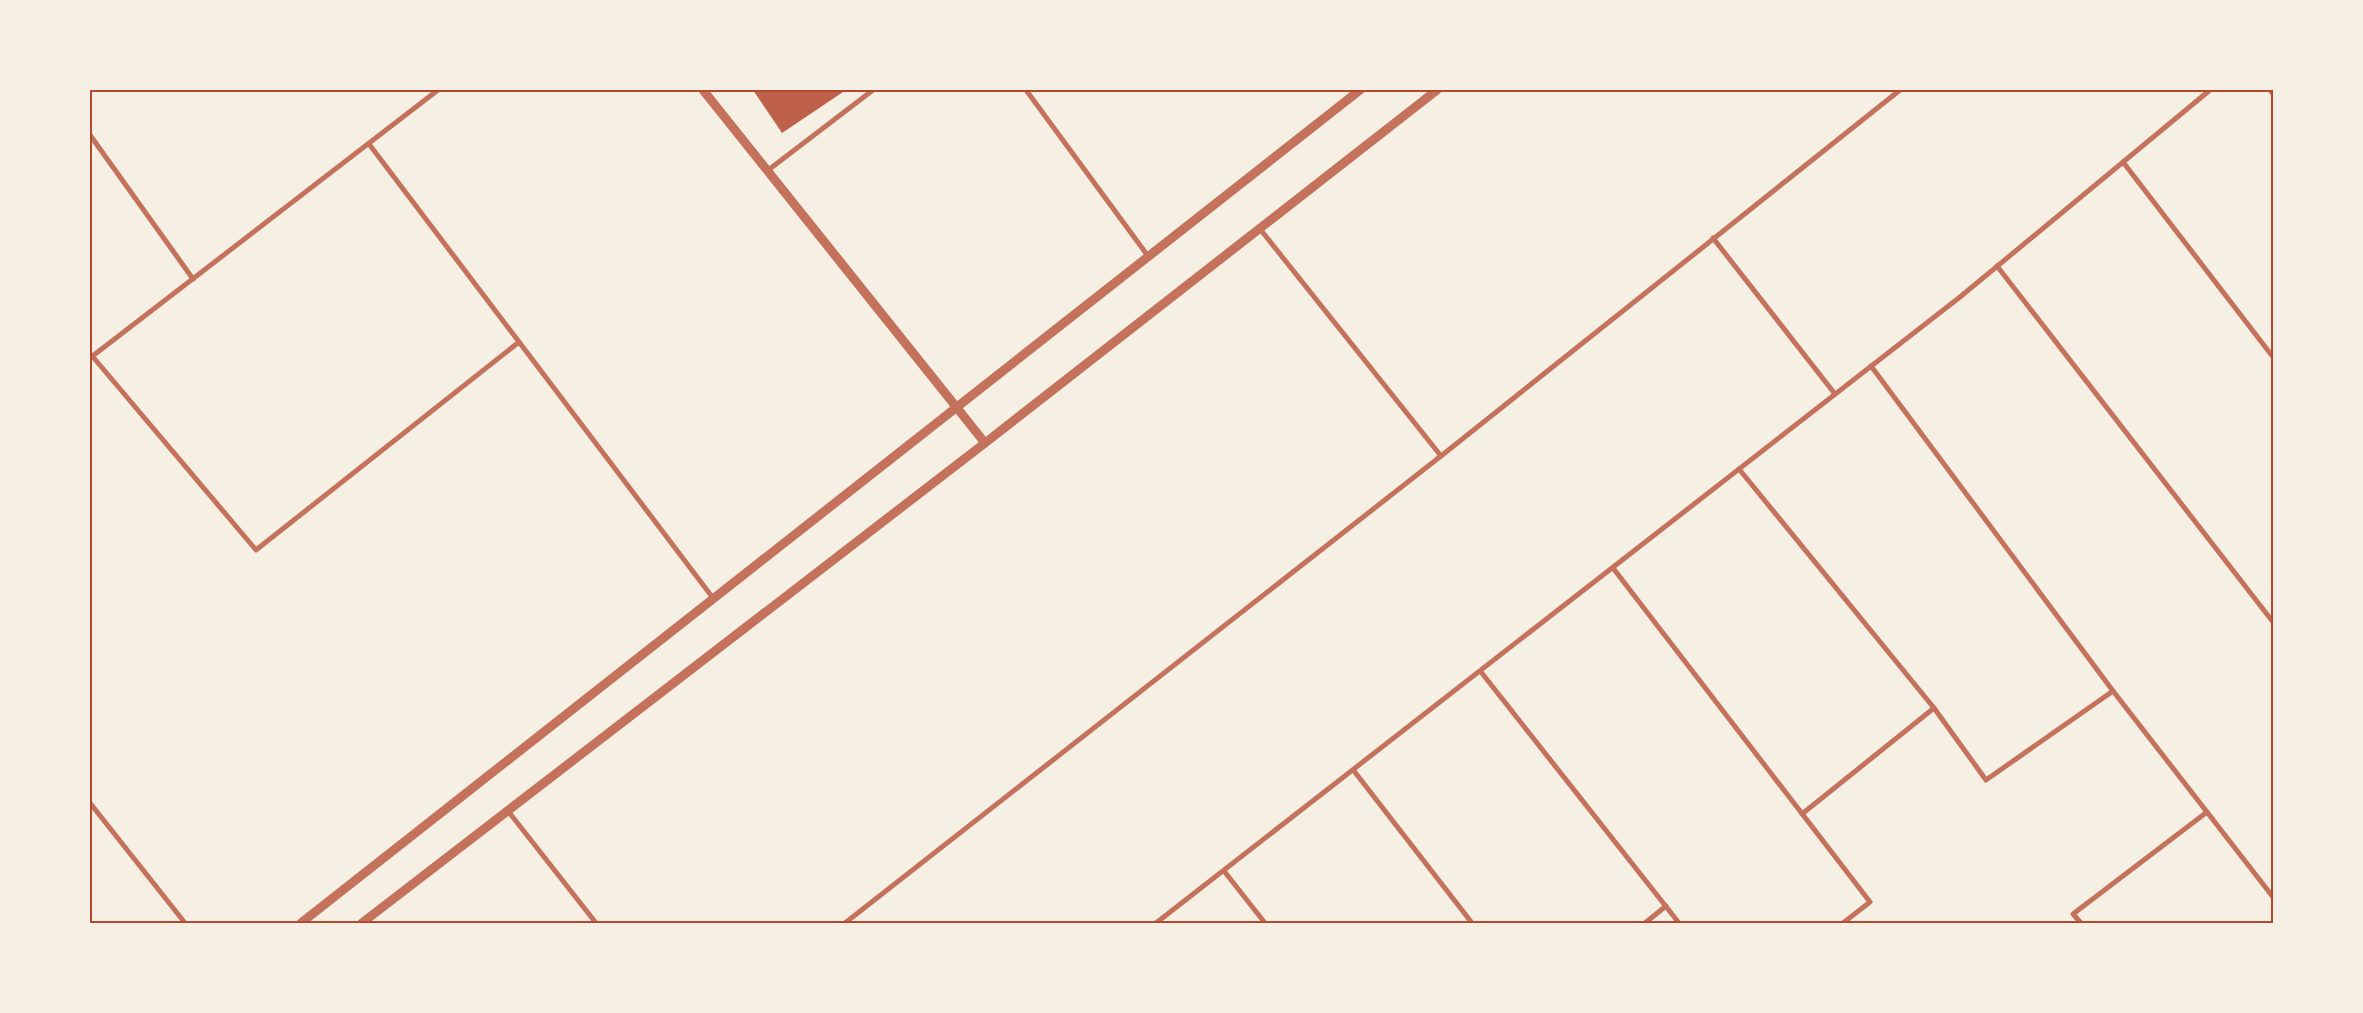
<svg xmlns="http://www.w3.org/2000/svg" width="2363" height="1013" font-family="'Fira Sans',sans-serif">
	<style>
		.building { fill: #bf614a }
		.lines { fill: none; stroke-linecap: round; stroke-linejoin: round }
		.minor { stroke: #c5725c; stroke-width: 5 }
		.tertiary { stroke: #c5725c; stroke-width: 9 }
		.neatline { fill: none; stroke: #b5482f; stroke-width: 2 }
	</style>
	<rect width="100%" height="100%" fill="#f6efe4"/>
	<polygon class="building" points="753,90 846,90 782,133"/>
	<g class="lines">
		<g class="minor">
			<polyline points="1026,90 1148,256"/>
			<polyline points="2270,90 2273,94"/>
			<polyline points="90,135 193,279"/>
			<polyline points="369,144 713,598"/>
			<polyline points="2123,162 2273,357"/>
			<polyline points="767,171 873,90"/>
			<polyline points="1713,238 1835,394"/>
			<polyline points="1997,266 2273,622"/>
			<polyline points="93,357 256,550 519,342"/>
			<polyline points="90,358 438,90"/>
			<polyline points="1871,366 2113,691 1986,780 1934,708"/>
			<polyline points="1441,456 1900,90"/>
			<polyline points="1739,469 1934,708 1802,814"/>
			<polyline points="1613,568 1870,902 1843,923"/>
			<polyline points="1481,672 1679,923"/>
			<polyline points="2113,691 2273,897"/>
			<polyline points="1354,771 1472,923"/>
			<polyline points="90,803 185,923"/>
			<polyline points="508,811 596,923"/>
			<polyline points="1224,871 1265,923"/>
			<polyline points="845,923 1441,456 1260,229"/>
			<polyline points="1156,923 1960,297 2210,90"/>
			<polyline points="1645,923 1666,906"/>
			<polyline points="2081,923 2073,914 2207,812"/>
		</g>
		<g class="tertiary">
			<polyline points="703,90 985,443"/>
			<polyline points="301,923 1360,90"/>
			<polyline points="362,923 985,443 1437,90"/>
		</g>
	</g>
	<rect width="2363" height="1013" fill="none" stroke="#f6efe4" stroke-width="182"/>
	<rect x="91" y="91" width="2181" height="831" class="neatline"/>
</svg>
